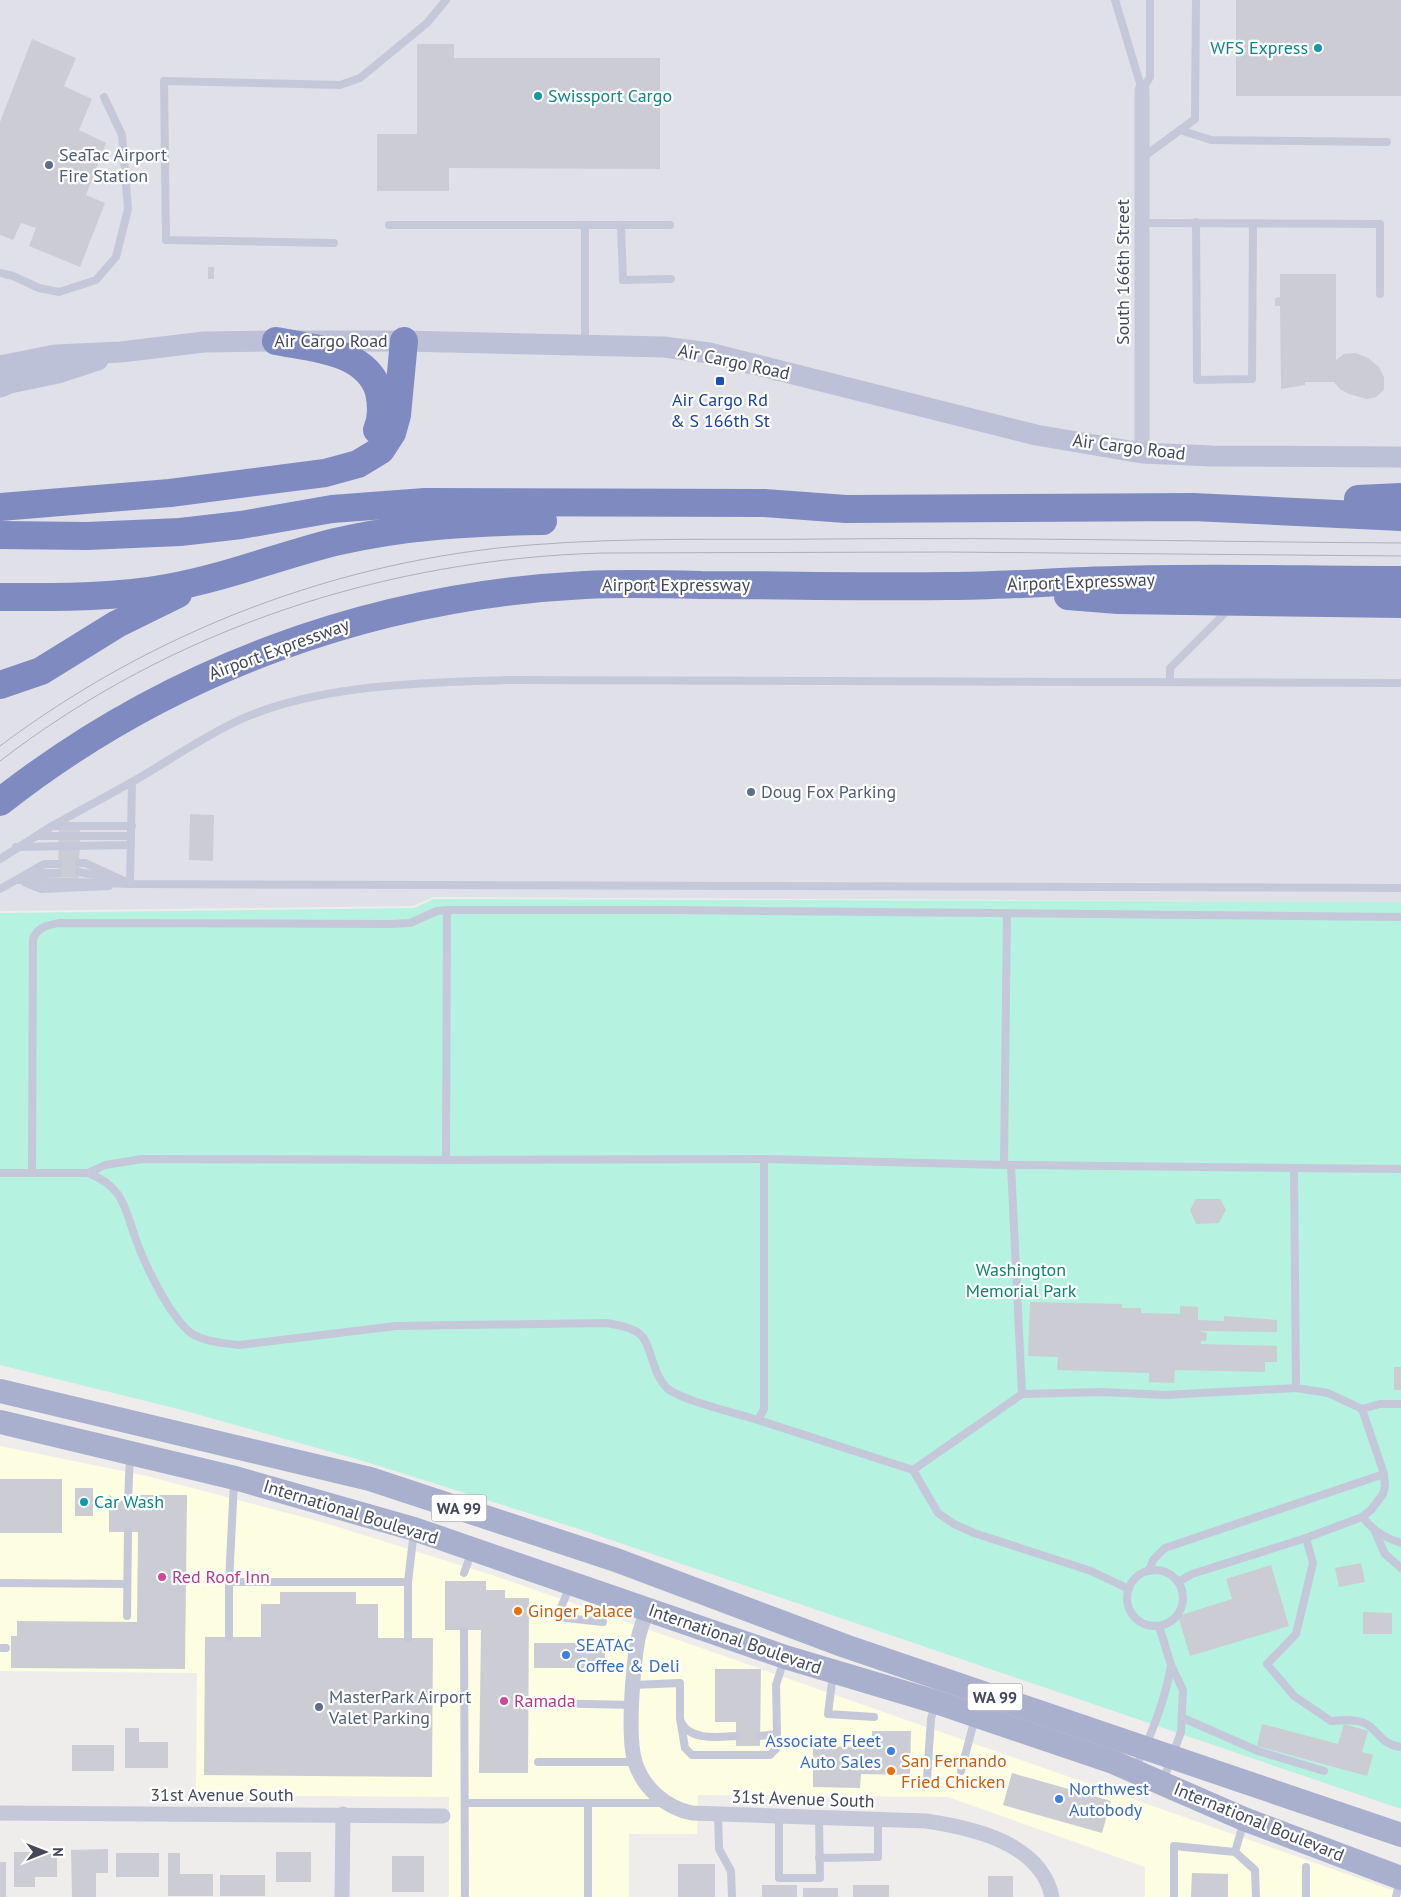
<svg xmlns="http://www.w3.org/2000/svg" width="1401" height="1897" font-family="'PT Sans',sans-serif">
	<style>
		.commercial { fill: #fdfde2 }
		.airport { fill: #e0e1e8 }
		.green { fill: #b5f2e0 }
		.building { fill: #ccccd5 }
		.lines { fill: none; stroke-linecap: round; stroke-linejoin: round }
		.lane { stroke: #c4c8d8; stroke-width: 8 }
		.street { stroke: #c4c8d8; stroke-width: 15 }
		.secondary { stroke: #bcc1d7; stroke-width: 21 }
		.primary { stroke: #a9b0ce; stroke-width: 24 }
		.highway { stroke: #7f8ac0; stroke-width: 28 }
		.tram { stroke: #adaeb7; stroke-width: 1 }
		.culture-dot { fill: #0f9aa8; stroke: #fff; stroke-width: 2 }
		.service-dot { fill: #5c6f8a; stroke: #fff; stroke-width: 2 }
		.transit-dot { fill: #1a4fb4; stroke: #fff; stroke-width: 2 }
		.hotel-dot { fill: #d1479c; stroke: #fff; stroke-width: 2 }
		.food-dot { fill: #e8710a; stroke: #fff; stroke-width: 2 }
		.shop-dot { fill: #3f7fe0; stroke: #fff; stroke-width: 2 }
		.labels { text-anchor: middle; stroke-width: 4.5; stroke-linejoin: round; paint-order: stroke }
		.shield { fill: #fff; stroke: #7b7f8c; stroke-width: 1 }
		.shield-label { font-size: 16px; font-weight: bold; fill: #43485b }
		.culture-label { font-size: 18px; fill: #0d838f; stroke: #fff; text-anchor: start }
		.service-label { font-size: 18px; fill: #4e5e75; stroke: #fff; text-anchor: start }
		.street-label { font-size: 18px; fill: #43485b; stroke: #fff }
		.transit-label { font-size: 18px; fill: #164399; stroke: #fff }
		.park-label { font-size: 18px; fill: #0e826c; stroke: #fff }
		.hotel-label { font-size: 18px; fill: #b23c85; stroke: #fff; text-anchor: start }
		.food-label { font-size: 18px; fill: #c56008; stroke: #fff; text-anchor: start }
		.shop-label { font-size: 18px; fill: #366cbe; stroke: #fff; text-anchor: start }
	</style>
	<rect width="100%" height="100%" fill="#efedec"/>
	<polygon class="commercial" points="0,1446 147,1476 325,1523 495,1576 1401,1893 1401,1897 1145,1897 1145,1867 948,1797 698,1795 697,1834 629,1834 629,1897 449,1897 449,1797 196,1795 197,1673 0,1671"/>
	<polygon class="airport" points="0,0 1401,0 1401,902 433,897 413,906 0,911"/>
	<polygon class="green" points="434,899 1401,902 1401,1809 579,1529 360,1460 182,1410 0,1365 0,913 414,908"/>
	<g class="building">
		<rect x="1236" y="0" width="165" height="96"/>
		<polygon points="32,39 76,58 64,86 92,99 79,130 106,143 86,195 105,203 80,267 29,246 36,228 21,223 13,240 0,235 0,122"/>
		<polygon points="417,44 454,44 454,58 660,58 660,169 449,168 449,191 377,191 377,134 417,134"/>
		<rect x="208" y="267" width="6" height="12"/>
		<polygon points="1280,274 1336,274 1336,360 1344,354 1356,353 1368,358 1379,367 1384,377 1384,390 1376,397 1367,399 1349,394 1340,389 1334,382 1305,382 1305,385 1281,389 1280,306 1275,306 1275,298 1280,297"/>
		<polygon points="190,814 214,815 213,861 189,860"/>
		<polygon points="59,826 80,826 79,878 58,877"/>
		<polygon points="1196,1199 1220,1199 1226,1210 1219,1223 1196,1224 1190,1210"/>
		<polygon points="1030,1302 1122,1304 1122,1308 1141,1308 1141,1313 1180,1314 1180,1306 1198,1307 1198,1320 1224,1321 1224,1316 1277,1320 1277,1332 1201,1331 1201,1332 1207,1333 1206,1341 1201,1341 1201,1344 1277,1346 1277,1362 1265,1362 1265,1372 1175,1370 1174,1383 1149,1382 1149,1373 1057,1370 1058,1357 1028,1356"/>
		<rect x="1394" y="1367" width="7" height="23"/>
		<rect x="0" y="1479" width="62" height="54"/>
		<rect x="75" y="1488" width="18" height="28"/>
		<polygon points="109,1495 117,1500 128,1501 132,1501 132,1495 187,1495 185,1669 11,1668 11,1636 17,1636 17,1621 137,1622 138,1532 109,1532"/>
		<polygon points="1361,1563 1365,1582 1339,1587 1335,1568"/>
		<polygon points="1271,1565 1289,1626 1190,1656 1178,1616 1232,1599 1226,1579"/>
		<polygon points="445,1581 486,1581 486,1590 505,1590 505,1598 529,1598 528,1773 479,1773 481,1630 445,1630"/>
		<polygon points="280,1592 356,1592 356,1604 378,1604 378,1638 433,1638 432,1777 204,1775 205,1637 261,1637 261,1604 280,1604"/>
		<polygon points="1363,1612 1392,1613 1392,1634 1363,1634"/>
		<rect x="534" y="1643" width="71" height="25"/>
		<polygon points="715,1669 761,1669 760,1746 736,1746 736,1722 715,1722"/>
		<polygon points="1262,1724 1338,1744 1344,1724 1368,1731 1362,1752 1373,1755 1367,1776 1257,1746"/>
		<polygon points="125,1728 139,1728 139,1742 168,1742 168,1768 125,1768"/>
		<polygon points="872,1731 911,1731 910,1775 861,1774 860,1788 813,1787 813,1746 872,1747"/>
		<rect x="72" y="1745" width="42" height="26"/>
		<polygon points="1012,1773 1111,1801 1102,1833 1003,1805"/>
		<polygon points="108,1849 108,1873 96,1873 96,1897 72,1897 71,1850"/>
		<polygon points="14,1852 57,1852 57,1877 35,1877 35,1887 14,1887"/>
		<rect x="276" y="1852" width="35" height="30"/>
		<rect x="116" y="1853" width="43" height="24"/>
		<polygon points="168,1853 180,1853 180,1874 213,1874 213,1896 168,1896"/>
		<rect x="392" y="1856" width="32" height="36"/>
		<rect x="0" y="1862" width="6" height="35"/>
		<rect x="678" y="1864" width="37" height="33"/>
		<polygon points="1192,1873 1228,1874 1228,1897 1191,1897"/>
		<rect x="220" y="1875" width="45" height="21"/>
		<rect x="988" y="1876" width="25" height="21"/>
		<rect x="762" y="1885" width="35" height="12"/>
		<rect x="853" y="1885" width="36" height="12"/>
		<rect x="803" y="1888" width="35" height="9"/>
	</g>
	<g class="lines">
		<g class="lane">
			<polyline points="1115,0 1142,90"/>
			<polyline points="1142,90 1150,77 1150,0"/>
			<polyline points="1180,130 1211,140 1387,142"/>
			<polyline points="1142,158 1195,119 1196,0"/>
			<polyline points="1196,222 1197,380 1252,379 1253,224"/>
			<polyline points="1142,223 1380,224 1380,294"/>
			<polyline points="389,225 670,225"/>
			<polyline points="585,226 585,344"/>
			<polyline points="621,226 623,280 671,279"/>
			<polyline points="334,243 166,240 164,81 340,85 360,78 427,23 446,0"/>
			<polyline points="0,273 13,276 39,288 59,292 96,280 116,257 128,209 122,135 104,97"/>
			<polyline points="1170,682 1170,668 1230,608"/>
			<polyline points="54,826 132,826"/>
			<polyline points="36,836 131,836"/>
			<polyline points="16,847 131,845"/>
			<polyline points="0,859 52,826 132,782"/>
			<polyline points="79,863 85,863 126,882"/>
			<polyline points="79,872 109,878"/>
			<polyline points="28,877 41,873 58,873"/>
			<polyline points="19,880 130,884 1401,888"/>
			<polyline points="26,883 41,889 109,886"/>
			<path d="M130 884 132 782C165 763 197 741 231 724 311 684 420 683 508 680L1401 683"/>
			<polyline points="0,889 44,864 58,864"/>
			<polyline points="764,1159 764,1409 758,1420 913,1470 1022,1394"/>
			<polyline points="446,1160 764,1159 1004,1165 1007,913"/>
			<polyline points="1006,1165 1401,1169"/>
			<polyline points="1011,1165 1022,1394 1103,1392 1165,1395 1296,1388"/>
			<polyline points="1294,1168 1296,1388 1328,1393 1362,1409 1380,1404 1401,1404"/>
			<path d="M0 1173H32L33 939C38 926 49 925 60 923L391 924 410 923 437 911 447 910H670L1401 917"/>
			<polyline points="32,1173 88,1173 105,1165 142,1159 446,1160 447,910"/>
			<path d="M88 1173C123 1187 124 1205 135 1237 144 1263 169 1316 191 1333 204 1342 224 1343 239 1345L396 1326 606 1323C650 1330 643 1337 657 1373 660 1379 663 1385 668 1389 684 1401 736 1413 758 1420"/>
			<polyline points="913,1470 938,1513 954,1524 974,1533 1091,1571 1129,1589"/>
			<polyline points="234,1482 229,1582 408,1582 414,1531"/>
			<polyline points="128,1501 130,1455"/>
			<path d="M1362 1517C1374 1531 1383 1537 1401 1543"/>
			<polyline points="1375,1532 1385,1554 1401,1568"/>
			<path d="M1306 1538 1313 1563 1296 1634 1267 1664 1294 1696 1331 1721C1342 1720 1352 1719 1362 1722 1379 1728 1378 1744 1401 1747"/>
			<circle cx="1155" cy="1598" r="28"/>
			<polyline points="1149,1571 1153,1560 1165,1548 1384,1474"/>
			<polyline points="464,1573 472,1551"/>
			<polyline points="1178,1582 1192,1574 1306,1538 1362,1517 1371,1510 1383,1494 1385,1486 1384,1474 1362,1409"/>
			<polyline points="0,1583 127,1584"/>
			<polyline points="570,1586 557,1617 603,1622"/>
			<polyline points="127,1616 128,1532"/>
			<polyline points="1159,1626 1171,1665 1183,1690 1181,1732 1163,1781"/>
			<polyline points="464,1631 465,1897"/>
			<polyline points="229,1637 229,1582"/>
			<polyline points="408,1638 408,1582"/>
			<polyline points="0,1648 6,1648"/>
			<polyline points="833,1674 828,1714 874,1717"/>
			<polyline points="633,1685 680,1683 680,1718 685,1748 692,1755 770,1755 777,1748 777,1734"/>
			<polyline points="542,1703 632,1705"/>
			<polyline points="1183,1718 1258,1751 1324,1771"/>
			<path d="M681 1722C690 1741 719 1737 736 1736"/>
			<polyline points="760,1736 777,1734 776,1685 784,1660"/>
			<polyline points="538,1762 635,1762"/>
			<path d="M1135 1769C1151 1735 1165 1702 1171 1665"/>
			<polyline points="961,1771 975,1718"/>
			<polyline points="927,1779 931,1719 935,1704"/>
			<polyline points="465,1803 663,1803"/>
			<polyline points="588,1803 588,1897"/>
			<polyline points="718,1815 719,1849 731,1871 732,1897"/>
			<polyline points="779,1816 779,1878 820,1878 819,1818"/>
			<polyline points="1235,1852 1255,1870 1256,1897"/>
			<polyline points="819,1858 878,1857 878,1820"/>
			<polyline points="1306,1867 1306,1897"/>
			<polyline points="1174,1897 1174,1846 1235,1852 1244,1821"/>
			<polyline points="1396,1897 1400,1879"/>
		</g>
		<g class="street">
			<polyline points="1142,90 1142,453"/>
			<path d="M648 1610C644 1619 640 1629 638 1639 633 1667 627 1736 635 1762 643 1788 666 1808 692 1813L926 1821C973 1828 1041 1843 1052 1897"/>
			<polyline points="0,1813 443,1816"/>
			<polyline points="342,1897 343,1814"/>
		</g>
		<g class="secondary">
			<polyline points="0,366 55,355 121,352 204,342 276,341 404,341 664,347 709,353 1036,435 1142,453 1212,456 1401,457"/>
			<polyline points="0,387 10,383 58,373 98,360"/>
		</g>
		<g class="primary">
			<polyline points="0,1391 370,1479 616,1560 845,1646 1401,1835"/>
			<polyline points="0,1422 235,1478 414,1529 785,1657 936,1702 1113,1762 1244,1819 1401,1878"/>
		</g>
		<g class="highway">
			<path d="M276 341C311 348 367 350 379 392 382 405 382 418 377 430"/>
			<polyline points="1358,499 1401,497"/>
			<polyline points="0,507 170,493 325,473 358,464 381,450 392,433 397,415 404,341"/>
			<polyline points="0,535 87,536 180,532 241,525 332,509 425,502 764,503 846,509 1193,507 1401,517"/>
			<polyline points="1068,596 1118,600 1401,604"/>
			<path d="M0 597C55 597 113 598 167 588 224 578 279 556 335 542 404 526 473 522 543 521"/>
			<polyline points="0,685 41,671 117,624 178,594"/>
			<path d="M0 802C168 670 371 596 585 585 623 583 662 584 701 585 784 585 867 587 949 586 1005 586 1061 581 1117 580 1211 577 1306 580 1401 580"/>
		</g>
		<g class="tram">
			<path d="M0 746C153 631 339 560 530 545 628 537 728 540 827 539 1018 537 1210 542 1401 543"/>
			<path d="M0 761C173 628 386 559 603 553L946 552 1401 556"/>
		</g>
	</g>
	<g class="culture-dot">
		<circle cx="1318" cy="48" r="5"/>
		<circle cx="538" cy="96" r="5"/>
		<circle cx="84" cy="1502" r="5"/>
	</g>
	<g class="service-dot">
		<circle cx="49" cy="165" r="5"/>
		<circle cx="751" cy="792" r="5"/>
		<circle cx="319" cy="1707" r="5"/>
	</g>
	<rect class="transit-dot" x="715" y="376" width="10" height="10" rx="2.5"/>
	<g class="hotel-dot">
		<circle cx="162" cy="1577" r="5"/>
		<circle cx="504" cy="1701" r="5"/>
	</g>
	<g class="food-dot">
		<circle cx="518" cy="1611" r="5"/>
		<circle cx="891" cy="1771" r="5"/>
	</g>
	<g class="shop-dot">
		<circle cx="566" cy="1655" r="5"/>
		<circle cx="891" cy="1751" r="5"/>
		<circle cx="1059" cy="1799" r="5"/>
	</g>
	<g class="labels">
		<g class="shield">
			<rect x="431.5" y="1494.5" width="55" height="27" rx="4"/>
			<rect x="967.5" y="1683.5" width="55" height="27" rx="4"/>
		</g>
		<g class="shield-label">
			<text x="459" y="1514">WA 99</text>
			<text x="995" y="1703">WA 99</text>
		</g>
		<g class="culture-label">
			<text x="1308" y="54" text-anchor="end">WFS Express</text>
			<text x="548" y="102">Swissport Cargo</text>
			<text x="94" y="1508">Car Wash</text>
		</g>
		<g class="service-label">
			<text x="59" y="161">SeaTac Airport<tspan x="59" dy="21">Fire Station</tspan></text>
			<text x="761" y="798">Doug Fox Parking</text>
			<text x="329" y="1703">MasterPark Airport<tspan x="329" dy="21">Valet Parking</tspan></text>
		</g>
		<g class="street-label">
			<text transform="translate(1123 272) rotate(-90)" y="6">South 166th Street</text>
			<text x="331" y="347">Air Cargo Road</text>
			<text transform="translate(734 362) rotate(12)" y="6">Air Cargo Road</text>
			<text transform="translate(1129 447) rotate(7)" y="6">Air Cargo Road</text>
			<text transform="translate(1081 582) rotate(-2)" y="6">Airport Expressway</text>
			<text x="676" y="591">Airport Expressway</text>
			<text transform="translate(279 649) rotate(-20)" y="6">Airport Expressway</text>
			<text transform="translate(351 1512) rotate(17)" y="6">International Boulevard</text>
			<text transform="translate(735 1639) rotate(19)" y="6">International Boulevard</text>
			<text x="222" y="1801">31st Avenue South</text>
			<text transform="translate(803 1799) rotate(2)" y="6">31st Avenue South</text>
			<text transform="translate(1259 1822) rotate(22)" y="6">International Boulevard</text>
		</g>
		<g class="transit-label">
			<text x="720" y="406">Air Cargo Rd<tspan x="720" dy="21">&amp; S 166th St</tspan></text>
		</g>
		<g class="park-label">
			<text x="1021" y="1276">Washington<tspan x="1021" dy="21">Memorial Park</tspan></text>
		</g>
		<g class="hotel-label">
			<text x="172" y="1583">Red Roof Inn</text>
			<text x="514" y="1707">Ramada</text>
		</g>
		<g class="food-label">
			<text x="528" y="1617">Ginger Palace</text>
			<text x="901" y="1767">San Fernando<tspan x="901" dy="21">Fried Chicken</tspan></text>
		</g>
		<g class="shop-label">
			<text x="576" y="1651">SEATAC<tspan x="576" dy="21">Coffee &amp; Deli</tspan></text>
			<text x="881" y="1747" text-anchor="end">Associate Fleet<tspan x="881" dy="21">Auto Sales</tspan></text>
			<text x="1069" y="1795">Northwest<tspan x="1069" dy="21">Autobody</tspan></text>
		</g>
	</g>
	<g transform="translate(45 1852) rotate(90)" stroke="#ffffff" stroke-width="4" paint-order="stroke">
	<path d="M0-4L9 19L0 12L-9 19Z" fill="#43485b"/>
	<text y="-8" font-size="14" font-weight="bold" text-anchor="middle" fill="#43485b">N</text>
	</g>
</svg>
